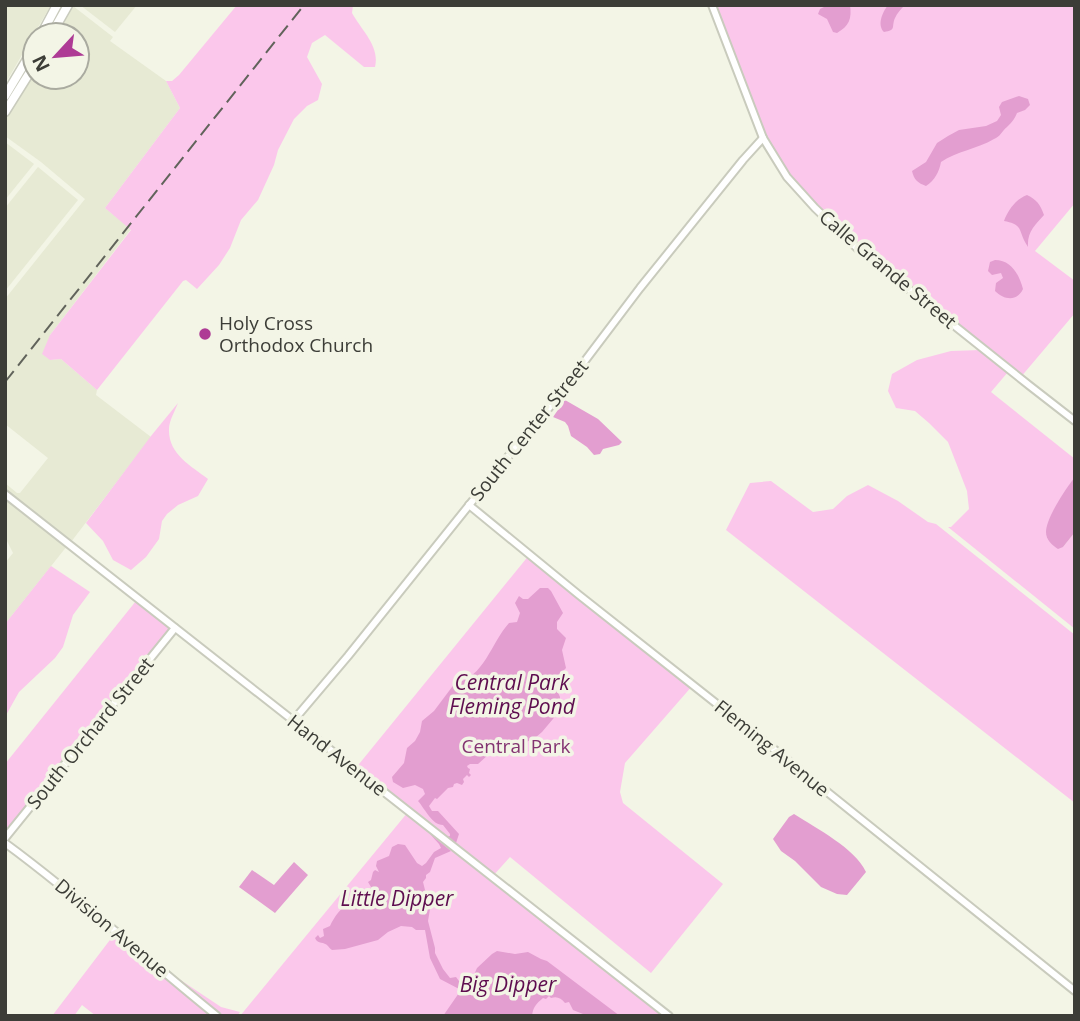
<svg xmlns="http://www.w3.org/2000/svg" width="1080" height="1021" font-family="'Open Sans',sans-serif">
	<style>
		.built { fill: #e7ead4 }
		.green { fill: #fbc7eb }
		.water { fill: #e39ed0 }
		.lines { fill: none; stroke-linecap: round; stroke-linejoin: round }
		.minor-casing { stroke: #c9cbbd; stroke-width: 10 }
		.major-casing { stroke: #c9cbbd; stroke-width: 11 }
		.minor { stroke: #fff; stroke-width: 6 }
		.major { stroke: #fff; stroke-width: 8 }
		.rail { stroke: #61635b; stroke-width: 2; stroke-dasharray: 14 7; stroke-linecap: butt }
		.poi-dot { fill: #ae3b95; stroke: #f3f5e6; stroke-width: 2.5 }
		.labels { text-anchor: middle; stroke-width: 7; stroke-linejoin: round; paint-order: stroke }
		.street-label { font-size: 19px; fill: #3c3d37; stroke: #f3f5e6 }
		.poi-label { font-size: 19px; fill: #3c3d37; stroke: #f3f5e6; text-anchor: start }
		.park-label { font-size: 19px; fill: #833371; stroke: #f3f5e6 }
		.water-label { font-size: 21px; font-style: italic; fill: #5e0d4f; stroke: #f3f5e6 }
	</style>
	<rect width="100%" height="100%" fill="#f3f5e6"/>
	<g class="built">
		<polygon points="5,5 51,5 5,84"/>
		<polygon points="80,5 137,5 115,32"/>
		<polygon points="73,6 113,37 110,41 166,81 180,108 105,208 131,229 50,335 50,360 61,359 97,390 96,395 151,437 71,542 5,490 5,483 17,493 20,493 48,458 5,424 5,299 85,199 41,162 5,136 5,117 35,71 35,77 77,77 77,35 57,35"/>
		<polygon points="5,142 34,164 5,200"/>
		<polygon points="38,167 78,200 5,291 5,208"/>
		<polygon points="5,497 67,546 5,624 5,563 13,553 5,537"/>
	</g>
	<g class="green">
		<path d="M237 5H353L352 13C362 31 380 46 375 67H364L325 35 312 43 307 57 322 84 318 100 307 106 294 119 278 150 274 165 258 200 241 220 230 248 219 265 197 289 186 280 183 281 97 390 61 359 50 360 42 354 50 335 131 230 105 208 180 108 166 81H172L179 75Z"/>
		<polygon points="711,5 1075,5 1075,203 1035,251 1075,281 1075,313 1020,378 857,248 787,177 763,138"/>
		<polygon points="981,350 1008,372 991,392 1075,459 1075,477 1058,504 1063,547 1075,532 1075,629 948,527 951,527 969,509 967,491 948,442 929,423 915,411 896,408 888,391 892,374 917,360 951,351"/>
		<path d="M178 403C175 411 169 421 169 429 168 454 191 466 208 479L198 496 178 505 167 514 162 521 159 539 146 557 131 570 113 560 103 541 86 523 151 436Z"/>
		<polygon points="771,481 813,512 833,509 847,496 868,485 898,501 928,522 936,524 1075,635 1075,803 726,530 750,483"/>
		<polygon points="530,554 693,685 625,763 620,792 623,803 723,884 651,973 510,857 492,877 669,1016 240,1016 408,812 355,769"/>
		<polygon points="51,566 90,592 73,615 63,647 55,658 19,692 5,717 5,624"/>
		<polygon points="136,601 171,628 5,834 5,764"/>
		<polygon points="116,932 218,1016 96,1016 82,1005 74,1016 52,1016"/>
		<polygon points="167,971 221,1007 240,1012 237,1016 221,1016"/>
	</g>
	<g class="water">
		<path d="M828 5H850C852 19 849 26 837 33L833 32 827 19 818 14 820 9Z"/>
		<path d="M888 5H905C901 9 897 13 895 18 891 27 897 30 884 32 877 25 882 13 888 5Z"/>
		<path d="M1019 96 1028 99 1030 105 1025 110 1017 113C1014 120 1012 122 1007 127 1002 131 1000 137 994 139 977 149 957 151 941 162 939 172 935 180 926 186 918 183 914 180 912 171L926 162 937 143 948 136 959 130 986 126 997 121 1001 115 999 107 1002 102Z"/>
		<path d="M1027 195C1037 200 1040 204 1044 215 1035 225 1027 232 1028 247 1017 231 1025 225 1004 221 1008 210 1016 199 1027 195Z"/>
		<path d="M995 260C1011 260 1019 274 1023 289 1017 302 1004 300 995 291L996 283 1003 278 1001 273 992 275 988 271 990 262Z"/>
		<polygon points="565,400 598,419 622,442 619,445 603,449 600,454 594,455 587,447 571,436 568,426 565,422 553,417"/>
		<path d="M1075 477V532L1063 547 1058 549C1052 545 1046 540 1046 532 1046 518 1066 488 1075 477Z"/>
		<path d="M540 588H548L551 591 563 613 557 622V629L566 638 562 650 566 668 559 675H550L560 697 558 713 542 732 535 738 522 744 521 738 518 739V741L506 745 500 740 496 741 494 751 488 750V755L478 764H470L467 766 468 768 470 769 469 773 471 775 469 777 467 775 463 779 464 782 462 785 457 783 454 784 453 787 448 788 437 799 435 798 429 806 432 811H438L459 834 456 843 447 837 450 836V834L443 825C432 825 425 809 418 801L425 794 423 789 415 785 403 788 393 782 392 777 404 763 407 748 415 741 420 732 422 721 434 711 455 683C484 678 491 643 509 623L517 622 520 613 515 603 519 596 523 599H528Z"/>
		<path d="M794 814C817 829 855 848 866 872L847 895 837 894 821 887 795 861 781 851 773 839 789 817Z"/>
		<path d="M430 834 451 851 435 858 430 872 426 875V878L423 882 425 890 432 897 428 921 435 948V953L443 969 450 978 456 977 459 981 469 985 475 980 473 977 477 968 492 954 497 951 515 954 528 952 541 959 547 961 620 1016H588L573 1010 569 1002 565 1003C561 998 557 996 551 998L549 996 546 999 543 998C536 1004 533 1007 532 1016H443L461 990 440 979 430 958 425 930H416L412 927 401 926 388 932 378 940 345 949 332 950C330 949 329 947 328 946 324 941 318 945 315 938L318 935 320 938 324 936 323 929 330 926C334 917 341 907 351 902L352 894 355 892 370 890 371 887 368 882 371 880 373 872 375 870 379 872 376 866 377 861 389 856 392 847 398 844 405 845 417 863 422 866 426 863 434 852 441 848 439 844Z"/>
		<polygon points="294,862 308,875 275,913 239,887 252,870 274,885"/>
	</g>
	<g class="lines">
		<defs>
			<g id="minor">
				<polyline points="712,5 763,138 787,177 815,208 857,248 1030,386 1075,421"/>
				<polyline points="5,494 669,1016"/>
				<polyline points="469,505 579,595 765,742 1075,991"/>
				<polyline points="293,721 348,656 519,443 553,403 640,288 743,160 763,138"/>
				<polyline points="5,838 175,628"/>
				<path d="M5 843C79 897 146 959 217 1016"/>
			</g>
			<g id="major">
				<polyline points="41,35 57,5"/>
				<polyline points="51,35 68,5"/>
				<polyline points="5,96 35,46"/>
				<polyline points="5,112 35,64"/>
			</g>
		</defs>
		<use href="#minor" class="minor-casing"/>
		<use href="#major" class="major-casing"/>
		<use href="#minor" class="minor"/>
		<use href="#major" class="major"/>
		<polyline class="rail" points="5,382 304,5"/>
	</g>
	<circle class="poi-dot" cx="205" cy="334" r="7"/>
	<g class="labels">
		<g class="street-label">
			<text transform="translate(888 269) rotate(40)" y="7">Calle Grande Street</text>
			<text transform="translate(529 430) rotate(-51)" y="7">South Center Street</text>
			<text transform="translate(90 733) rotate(-51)" y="7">South Orchard Street</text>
			<text transform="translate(772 748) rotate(39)" y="7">Fleming Avenue</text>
			<text transform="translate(337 755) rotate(38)" y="7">Hand Avenue</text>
			<text transform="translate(112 928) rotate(40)" y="7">Division Avenue</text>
		</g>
		<g class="poi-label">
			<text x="219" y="330">Holy Cross<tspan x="219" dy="22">Orthodox Church</tspan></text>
		</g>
		<g class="park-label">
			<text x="516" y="753">Central Park</text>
		</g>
		<g class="water-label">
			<text x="512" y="690">Central Park<tspan x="512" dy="24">Fleming Pond</tspan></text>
			<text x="397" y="906">Little Dipper</text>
			<text x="508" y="992">Big Dipper</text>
		</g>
	</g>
	<rect width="1080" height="1021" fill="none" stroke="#3c3d37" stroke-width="14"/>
	<g transform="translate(56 56) rotate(244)"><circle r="33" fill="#f3f5e6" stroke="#aaaba0" stroke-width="2"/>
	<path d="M0-5L12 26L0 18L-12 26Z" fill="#ae3b95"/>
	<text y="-10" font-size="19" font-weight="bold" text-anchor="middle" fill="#3c3d37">N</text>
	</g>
</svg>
